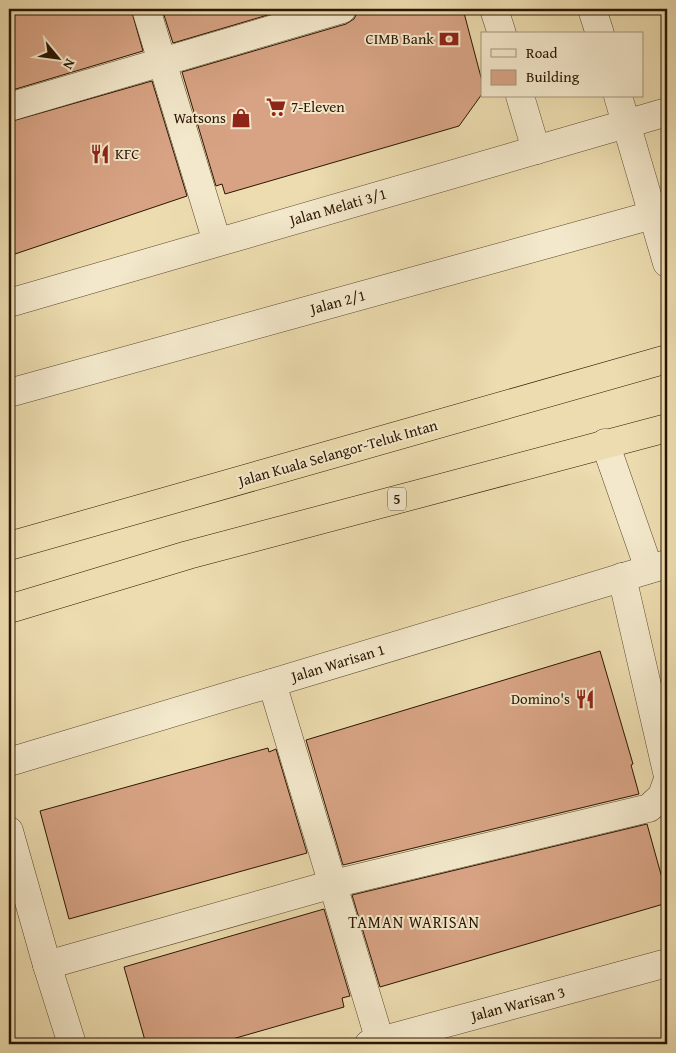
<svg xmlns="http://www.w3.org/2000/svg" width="676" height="1053" font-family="'Gentium Book Plus',serif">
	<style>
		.building { fill: #d7a384; stroke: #2b1502 }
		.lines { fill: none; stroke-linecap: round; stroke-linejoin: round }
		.minor-casing { stroke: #5b472d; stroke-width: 29 }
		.highway-casing { stroke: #2b1502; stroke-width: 29 }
		.minor { stroke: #f3e8cb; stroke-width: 28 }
		.highway { stroke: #ecdcaf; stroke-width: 28 }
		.labels { text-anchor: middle; stroke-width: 4; stroke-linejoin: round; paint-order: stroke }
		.shield { fill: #f3e8cb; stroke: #67543e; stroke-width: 1 }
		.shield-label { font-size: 14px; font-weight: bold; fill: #2b1502 }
		.poi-label { font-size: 15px; fill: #2b1502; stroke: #f3e8cb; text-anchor: end }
		.street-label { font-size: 15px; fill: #2b1502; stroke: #f3e8cb }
		.neighbourhood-label { font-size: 16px; letter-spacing: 1px; fill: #2b1502; stroke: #f3e8cb }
	</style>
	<rect width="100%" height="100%" fill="#ecdcaf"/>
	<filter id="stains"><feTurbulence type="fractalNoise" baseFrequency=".004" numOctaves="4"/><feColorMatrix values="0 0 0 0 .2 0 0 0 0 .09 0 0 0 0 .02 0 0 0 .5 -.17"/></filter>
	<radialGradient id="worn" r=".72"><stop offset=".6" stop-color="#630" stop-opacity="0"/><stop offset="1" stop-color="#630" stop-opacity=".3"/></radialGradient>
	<g class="building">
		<polygon points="9,9 131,9 143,51 9,91"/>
		<polygon points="162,9 288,9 173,43"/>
		<polygon points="357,9 463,9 482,81 482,94 459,126 225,194 222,184 216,186 182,72 346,24 354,19 357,13"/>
		<polygon points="152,81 187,196 9,256 9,122"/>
		<polygon points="600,651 633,764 631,765 639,794 343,865 306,740"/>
		<polygon points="268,748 269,752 276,749 307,853 69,919 40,811"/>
		<polygon points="647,824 667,896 667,903 380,987 352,895"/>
		<polygon points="324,909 350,996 342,998 344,1007 215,1044 146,1044 124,967"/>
	</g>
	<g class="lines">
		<defs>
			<g id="minor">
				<polyline points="146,9 217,242"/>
				<polyline points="494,9 502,34"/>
				<polyline points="592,9 600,34"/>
				<polyline points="520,96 536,150"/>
				<polyline points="618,96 667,263"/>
				<polyline points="9,107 342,9"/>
				<polyline points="9,303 667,112"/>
				<polyline points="9,393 667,211"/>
				<polyline points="605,443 649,569"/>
				<polyline points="622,577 667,772"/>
				<polyline points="272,683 380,1041"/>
				<polyline points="9,762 667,564"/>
				<polyline points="9,831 47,965 72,1044"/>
				<polyline points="47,965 333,884 649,808 662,796 667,782"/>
				<polyline points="369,1044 667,963"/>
			</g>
			<g id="highway">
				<polyline points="9,546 667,359"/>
				<polyline points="9,609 188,555 667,428"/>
			</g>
		</defs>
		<use href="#minor" class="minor-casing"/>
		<use href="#highway" class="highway-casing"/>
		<use href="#minor" class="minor"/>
		<use href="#highway" class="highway"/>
	</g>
	<defs>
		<symbol id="bank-bare" viewBox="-9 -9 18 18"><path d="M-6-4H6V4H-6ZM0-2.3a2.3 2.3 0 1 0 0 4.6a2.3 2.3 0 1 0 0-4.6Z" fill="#8f2418" stroke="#f3e8cb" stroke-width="2.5" paint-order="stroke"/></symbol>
		<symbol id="supermarket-bare" viewBox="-9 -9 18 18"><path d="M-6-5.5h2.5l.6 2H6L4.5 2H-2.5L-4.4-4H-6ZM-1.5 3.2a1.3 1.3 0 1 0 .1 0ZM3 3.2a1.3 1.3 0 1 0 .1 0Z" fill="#8f2418" stroke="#f3e8cb" stroke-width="2.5" paint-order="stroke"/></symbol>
		<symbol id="shop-bare" viewBox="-9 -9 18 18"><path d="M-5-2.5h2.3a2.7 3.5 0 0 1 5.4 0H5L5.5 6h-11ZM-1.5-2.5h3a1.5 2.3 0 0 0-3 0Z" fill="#8f2418" stroke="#f3e8cb" stroke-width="2.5" paint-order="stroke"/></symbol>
		<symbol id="restaurant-bare" viewBox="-9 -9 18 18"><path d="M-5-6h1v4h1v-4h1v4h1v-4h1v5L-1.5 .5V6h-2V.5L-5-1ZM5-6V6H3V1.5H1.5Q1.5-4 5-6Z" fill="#8f2418" stroke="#f3e8cb" stroke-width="2.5" paint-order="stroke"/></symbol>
	</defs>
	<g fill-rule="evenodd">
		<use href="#bank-bare" x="435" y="25" width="28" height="28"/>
		<use href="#supermarket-bare" x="262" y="93" width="28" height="28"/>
		<use href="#shop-bare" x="227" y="104" width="28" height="28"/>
		<use href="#restaurant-bare" x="86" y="140" width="28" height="28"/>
		<use href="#restaurant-bare" x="571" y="685" width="28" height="28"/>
	</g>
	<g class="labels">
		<rect class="shield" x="388" y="487.5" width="18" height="23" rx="4"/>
		<g class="shield-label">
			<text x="397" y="504">5</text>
		</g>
		<g class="poi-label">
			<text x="434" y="44">CIMB Bank</text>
			<text x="291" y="112" text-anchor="start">7-Eleven</text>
			<text x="226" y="123">Watsons</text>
			<text x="115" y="159" text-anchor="start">KFC</text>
			<text x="570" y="704">Domino's</text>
		</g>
		<g class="street-label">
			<text transform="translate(338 207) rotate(-16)" y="5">Jalan Melati 3/1</text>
			<text transform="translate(338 302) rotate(-15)" y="5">Jalan 2/1</text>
			<text transform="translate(338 453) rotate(-16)" y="5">Jalan Kuala Selangor-Teluk Intan</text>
			<text transform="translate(338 663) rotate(-17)" y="5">Jalan Warisan 1</text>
			<text transform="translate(518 1004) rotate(-15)" y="5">Jalan Warisan 3</text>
		</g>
		<g class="neighbourhood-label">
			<text x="414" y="928">TAMAN WARISAN</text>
		</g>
	</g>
	<rect width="676" height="1053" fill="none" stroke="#ecdcaf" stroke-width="30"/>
	<rect x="10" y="10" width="656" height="1033" fill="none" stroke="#2b1502" stroke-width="2.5"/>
	<rect x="15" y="15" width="646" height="1023" fill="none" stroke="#2b1502"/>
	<rect x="481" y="32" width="162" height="65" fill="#f3e8cb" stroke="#a3947b"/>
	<rect x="491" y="49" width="25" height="8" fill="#f3e8cb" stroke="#a3947b"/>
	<text x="526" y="58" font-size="15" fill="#2b1502">Road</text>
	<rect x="491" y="70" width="25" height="15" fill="#d7a384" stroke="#a3947b"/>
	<text x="526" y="82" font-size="15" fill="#2b1502">Building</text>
	<g transform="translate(58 58) rotate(119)" stroke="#f3e8cb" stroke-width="4" paint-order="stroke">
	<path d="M0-4L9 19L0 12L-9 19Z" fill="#2b1502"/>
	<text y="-8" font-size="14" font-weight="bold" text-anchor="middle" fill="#2b1502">N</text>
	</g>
	<rect width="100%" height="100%" filter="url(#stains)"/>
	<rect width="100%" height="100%" fill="url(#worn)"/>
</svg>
